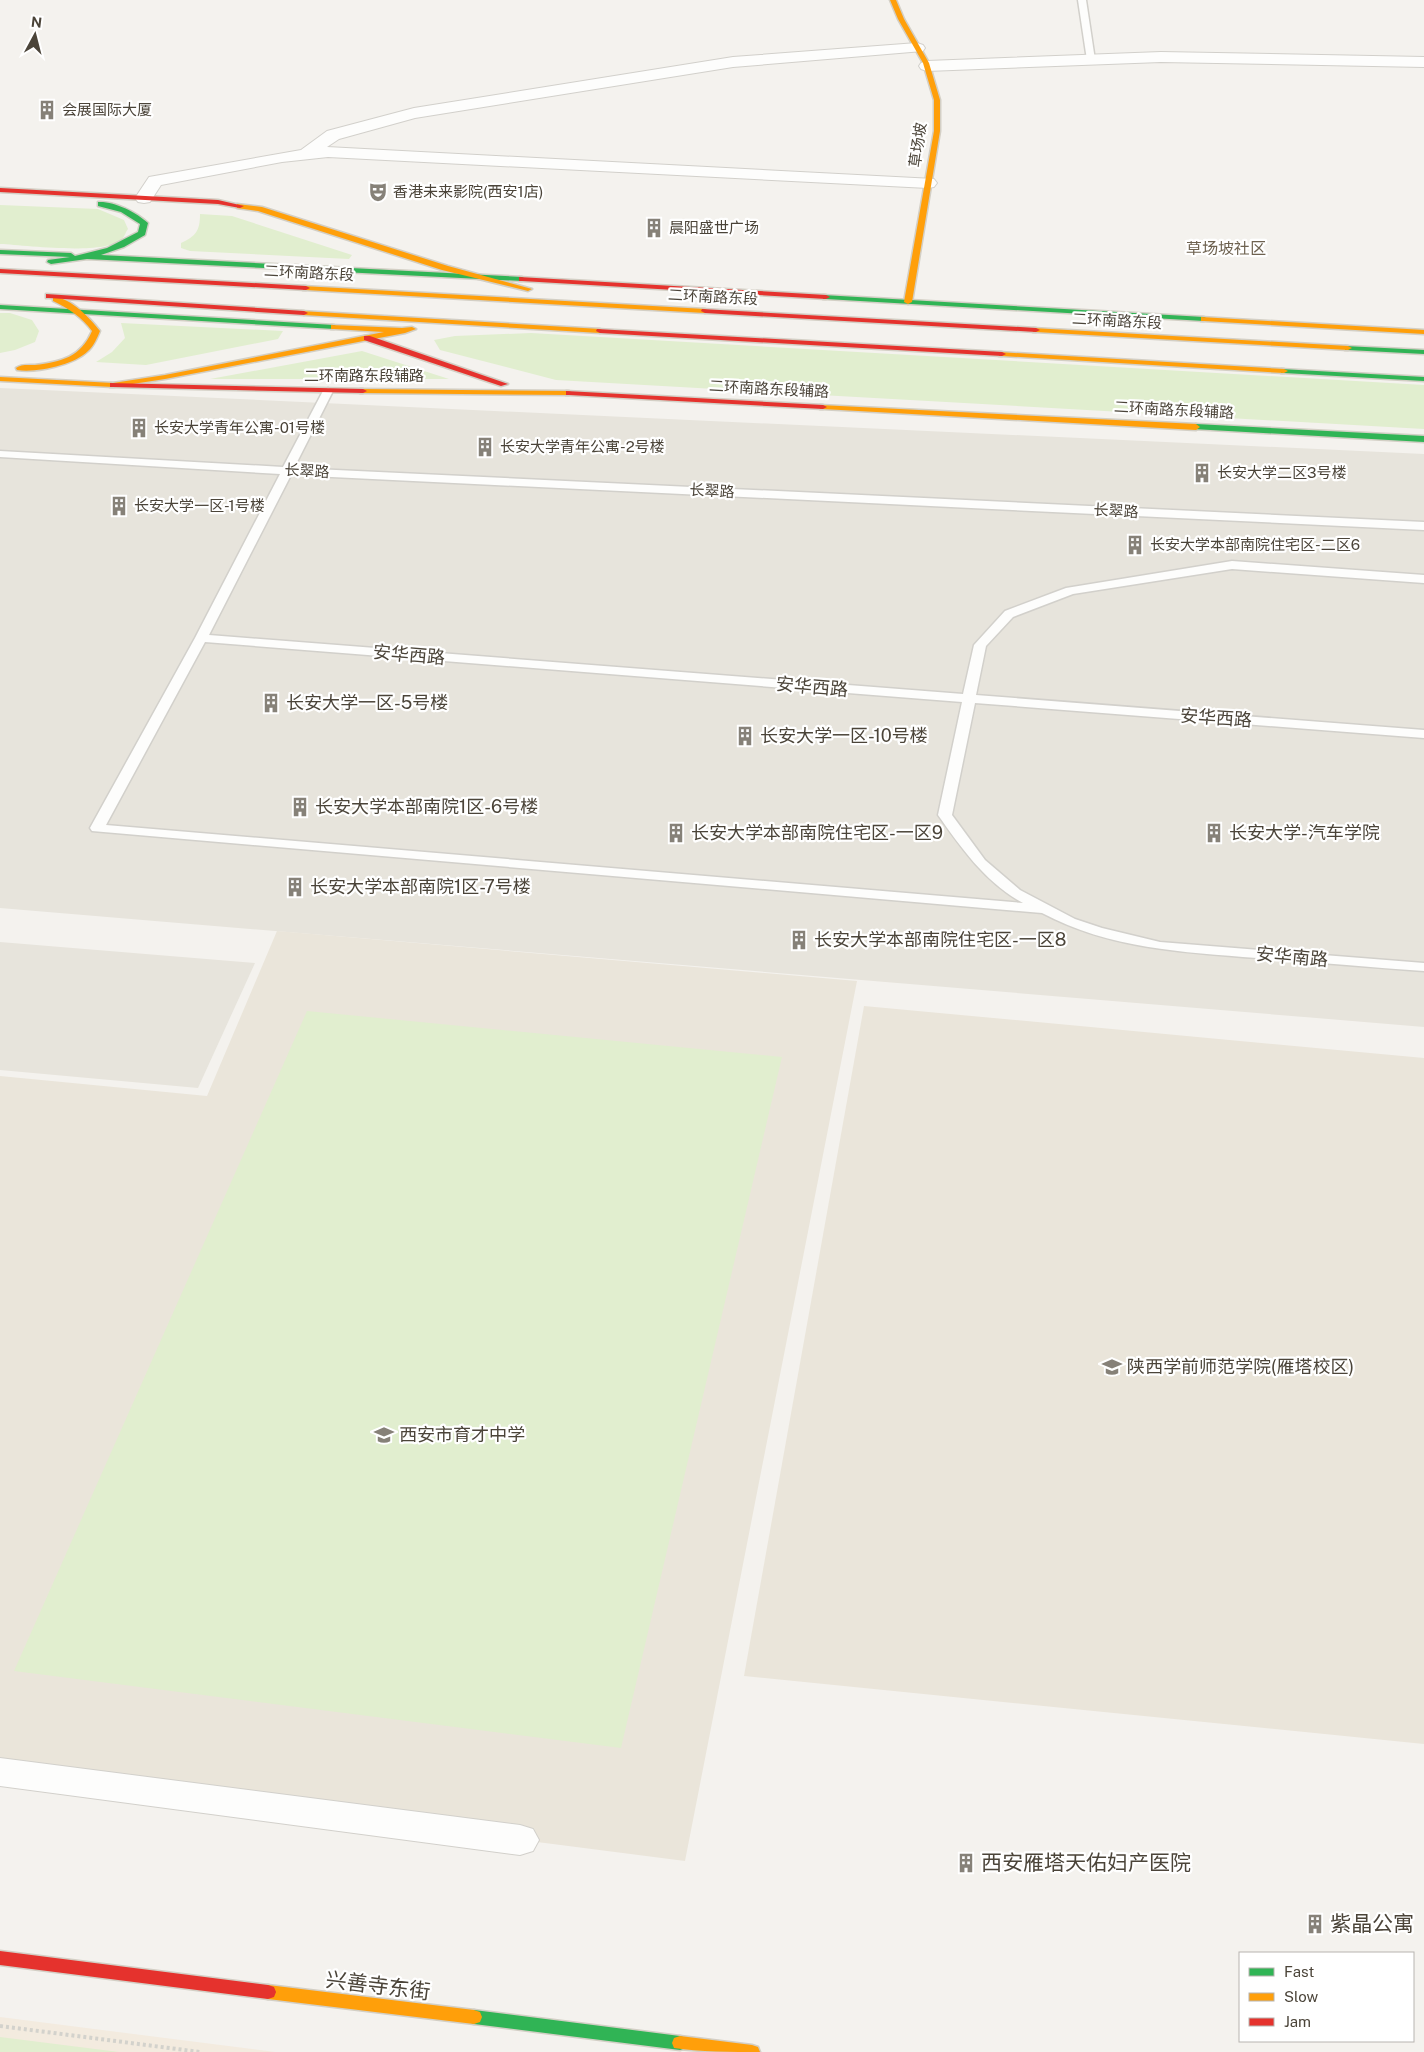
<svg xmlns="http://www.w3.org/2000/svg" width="1424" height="2052" font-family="'Public Sans','Noto Sans SC',sans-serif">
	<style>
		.residential { fill: #e7e4dc }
		.commercial { fill: #f3ebdf }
		.education { fill: #eae5da }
		.green { fill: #e1eecf }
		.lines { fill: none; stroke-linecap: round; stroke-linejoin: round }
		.lane-casing { stroke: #d2d0cb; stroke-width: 3 }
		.street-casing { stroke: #d2d0cb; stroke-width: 2 }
		.fast-casing { stroke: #d3cfc5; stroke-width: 3 }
		.slow-casing { stroke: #d3cfc5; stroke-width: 3 }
		.jam-casing { stroke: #d3cfc5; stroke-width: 3 }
		.path { stroke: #d3d2cc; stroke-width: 4; stroke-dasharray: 3 3; stroke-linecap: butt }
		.lane { fill: #fdfdfc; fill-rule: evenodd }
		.street { fill: #fdfdfc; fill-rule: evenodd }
		.fast { fill: #30b455; fill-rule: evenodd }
		.slow { fill: #ff9f0a; fill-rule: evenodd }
		.jam { fill: #e5322d; fill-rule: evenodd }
		.labels { text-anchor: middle; stroke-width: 4.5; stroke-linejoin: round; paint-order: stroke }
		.far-poi-label { font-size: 15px; fill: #4b4439; stroke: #fff; text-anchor: start }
		.far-street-label { font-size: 15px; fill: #4b4439; stroke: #fff }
		.far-neighbourhood-label { font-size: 16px; fill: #6e6250; stroke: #fff }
		.street-label { font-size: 18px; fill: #4b4439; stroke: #fff }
		.poi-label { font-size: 18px; fill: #4b4439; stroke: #fff; text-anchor: start }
		.near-poi-label { font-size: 21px; fill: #4b4439; stroke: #fff; text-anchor: start }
		.near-street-label { font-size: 21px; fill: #4b4439; stroke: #fff }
	</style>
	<rect width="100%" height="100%" fill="#f4f2ee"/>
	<g class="residential">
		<polygon points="0,388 1424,454 1424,1027 0,908"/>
		<polygon points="0,942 255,963 198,1088 0,1070"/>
	</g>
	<polygon class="commercial" points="0,2017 275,2052 0,2052"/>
	<g class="education">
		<polygon points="277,931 857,981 685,1861 0,1773 0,1076 207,1096"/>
		<polygon points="864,1006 1424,1058 1424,1744 744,1676"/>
	</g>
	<g class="green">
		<path d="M0 205 98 209 124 220 128 229C126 231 125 236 122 239 104 256 26 245 0 244Z"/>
		<path d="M200 214 232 216 352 255 349 259 190 251 181 248V243C196 236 200 231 200 214Z"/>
		<polygon points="0,313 10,313 32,320 39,331 35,342 15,350 0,353"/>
		<polygon points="121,323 283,331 278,339 146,365 96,362 112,352 125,338"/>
		<polygon points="531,333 1424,385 1424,429 556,380 440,350 434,340 455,336"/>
		<polygon points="362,351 449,379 210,379"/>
		<polygon points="307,1011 782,1057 621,1748 14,1671"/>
		<polygon points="0,2037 119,2052 0,2052"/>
	</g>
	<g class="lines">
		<defs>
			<g id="lane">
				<polygon points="1078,0 1086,0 1095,60 1091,63 1087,60"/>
				<path d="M328 388 333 391 294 468 1424 522V530L291 475 209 635 963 694 974 645 1005 611 1066 588 1232 561 1424 575V583L1232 569 1073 594 1013 617 986 646 976 695 1424 730V738L975 703 952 815 985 860 1020 890 1075 919 1102 928 1160 942 1424 963V971C1368 967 1312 962 1257 958 1182 952 1110 949 1042 913L92 831 90 828 195 638 280 474 0 457V451L283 467 323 391ZM205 642 962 702 938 815C962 849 986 883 1023 903L106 825Z"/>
			</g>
			<g id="street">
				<polygon points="917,43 923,45 925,48 923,51 733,67 415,118 339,139 327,147 934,179 937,183 934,187 928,188 328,157 282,162 161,185 150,202 144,203 138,202 135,198 149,177 301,150 327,131 414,108 733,57"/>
				<polygon points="1161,52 1424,57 1424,67 1161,62 927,71 921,69 919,66 921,63 927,61"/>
				<polygon points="0,1758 520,1825 533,1829 539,1840 533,1851 520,1855 0,1786"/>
			</g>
			<g id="fast">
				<path d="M98 202C114 201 136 212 148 223L145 235 124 247 101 255 522 277 526 279 522 281 87 259 51 264 47 262 48 260 70 257 0 254V250L71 253 75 256 107 248 138 232 140 224 121 212 98 206Z"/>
				<polygon points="823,295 1204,317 1208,319 1204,321 826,299 823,299"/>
				<polygon points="0,305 334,325 338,327 334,329 0,309"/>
				<polygon points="1345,346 1424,350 1424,354 1348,350 1345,350"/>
				<polygon points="1281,369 1424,377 1424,381 1284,373 1281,373"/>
				<polygon points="1196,424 1424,436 1424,442 1193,429 1193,425"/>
				<polygon points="474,2010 680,2036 686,2038 688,2043 686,2048 680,2050 474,2024 468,2022 466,2017 468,2012"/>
			</g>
			<g id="slow">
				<polygon points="890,0 896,0 904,19 929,63 940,100 940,131 912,302 908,304 904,302 934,131 934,100 923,63 898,19"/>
				<polygon points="237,204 262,207 448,266 532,289 528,291 442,270 258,211 237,208"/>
				<polygon points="303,286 705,309 709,311 705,313 306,290 303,290"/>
				<path d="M53 297C69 296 91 319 100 331 97 338 94 346 88 351 74 365 37 373 17 370L16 368C21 364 28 365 35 365 61 362 81 357 92 331 82 317 68 308 53 301Z"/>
				<polygon points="301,311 600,329 604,331 600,333 304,315 300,313"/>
				<polygon points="1201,317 1424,330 1424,334 1204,321 1201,321"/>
				<polygon points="331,325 402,328 412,327 416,329 405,333 165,379 113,387 0,381 0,377 113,383 165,375 384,332 334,329 331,329"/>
				<polygon points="1033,328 1348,346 1352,348 1348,350 1036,332 1033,332"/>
				<polygon points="999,352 1284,369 1288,371 1284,373 1002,356 999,356"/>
				<polygon points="360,389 569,391 573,393 569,395 363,393 360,393"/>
				<polygon points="820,405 1196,424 1200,427 1196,430 823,409 820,409"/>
				<polygon points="268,1985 474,2010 480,2012 482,2017 480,2022 474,2024 268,1999 262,1997 260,1992 262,1987"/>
				<path d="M680 2036 752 2045 758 2047 760 2052C734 2052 698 2052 674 2048L672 2043 674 2038Z"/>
			</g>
			<g id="jam">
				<polygon points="0,188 218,200 244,206 240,208 218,204 0,192"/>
				<polygon points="0,269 306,286 310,288 306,290 0,273"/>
				<polygon points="519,277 826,295 830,297 826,299 522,281 519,281"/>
				<polygon points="46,294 304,311 308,313 304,315 49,298 46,298"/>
				<polygon points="702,309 1036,328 1040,330 1036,332 705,313 701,311"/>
				<polygon points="597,329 1002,352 1006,354 1002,356 600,333 596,331"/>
				<polygon points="364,336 370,336 508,384 501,386 364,340"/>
				<polygon points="110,383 363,389 367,391 363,393 113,387 110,387"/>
				<polygon points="566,391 823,405 827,407 823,409 569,395 566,395"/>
				<polygon points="0,1951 268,1985 274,1987 276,1992 274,1997 268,1999 0,1965"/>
			</g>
		</defs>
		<use href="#lane" class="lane-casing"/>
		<use href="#street" class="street-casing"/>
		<use href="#fast" class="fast-casing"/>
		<use href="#slow" class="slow-casing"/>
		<use href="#jam" class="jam-casing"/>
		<polyline class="path" points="0,2026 200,2052"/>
		<use href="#lane" class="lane"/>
		<use href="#street" class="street"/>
		<use href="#fast" class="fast"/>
		<use href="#slow" class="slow"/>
		<use href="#jam" class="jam"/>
	</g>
	<defs>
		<symbol id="building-bare" viewBox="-9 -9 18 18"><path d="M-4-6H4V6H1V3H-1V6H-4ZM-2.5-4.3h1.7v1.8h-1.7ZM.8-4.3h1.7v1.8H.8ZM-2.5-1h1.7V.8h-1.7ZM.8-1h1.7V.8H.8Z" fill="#868178" stroke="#fff" stroke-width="2.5" paint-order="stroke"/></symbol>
		<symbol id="theatre-bare" viewBox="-9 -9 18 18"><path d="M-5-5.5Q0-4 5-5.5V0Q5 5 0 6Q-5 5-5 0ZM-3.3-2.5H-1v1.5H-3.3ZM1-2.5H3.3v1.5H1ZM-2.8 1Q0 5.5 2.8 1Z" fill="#868178" stroke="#fff" stroke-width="2.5" paint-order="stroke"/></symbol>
		<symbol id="university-bare" viewBox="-9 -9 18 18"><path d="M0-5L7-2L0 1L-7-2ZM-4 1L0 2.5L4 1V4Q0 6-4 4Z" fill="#868178" stroke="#fff" stroke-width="2.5" paint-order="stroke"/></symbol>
		<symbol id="school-bare" viewBox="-9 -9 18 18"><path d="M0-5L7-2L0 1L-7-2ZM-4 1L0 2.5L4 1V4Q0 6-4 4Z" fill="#868178" stroke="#fff" stroke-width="2.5" paint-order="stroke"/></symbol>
	</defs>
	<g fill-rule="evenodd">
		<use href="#building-bare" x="33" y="96" width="28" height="28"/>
		<use href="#theatre-bare" x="364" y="178" width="28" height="28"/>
		<use href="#building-bare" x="640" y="214" width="28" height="28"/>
		<use href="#building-bare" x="125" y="414" width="28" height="28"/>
		<use href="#building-bare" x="471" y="433" width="28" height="28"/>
		<use href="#building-bare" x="1188" y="459" width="28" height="28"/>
		<use href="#building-bare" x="105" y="492" width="28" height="28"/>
		<use href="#building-bare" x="1121" y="531" width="28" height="28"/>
		<use href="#building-bare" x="257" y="689" width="28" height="28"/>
		<use href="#building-bare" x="731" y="722" width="28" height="28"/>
		<use href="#building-bare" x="286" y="793" width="28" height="28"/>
		<use href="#building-bare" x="662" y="819" width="28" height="28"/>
		<use href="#building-bare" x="1200" y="819" width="28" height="28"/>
		<use href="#building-bare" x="281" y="873" width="28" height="28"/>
		<use href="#building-bare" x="785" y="926" width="28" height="28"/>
		<use href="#university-bare" x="1098" y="1353" width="28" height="28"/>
		<use href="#school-bare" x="370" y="1421" width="28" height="28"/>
		<use href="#building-bare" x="952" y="1849" width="28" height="28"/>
		<use href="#building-bare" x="1301" y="1910" width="28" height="28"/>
	</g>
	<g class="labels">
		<g class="far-poi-label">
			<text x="62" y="115">会展国际大厦</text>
			<text x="393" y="197">香港未来影院(西安1店)</text>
			<text x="669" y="233">晨阳盛世广场</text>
			<text x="154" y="433">长安大学青年公寓-01号楼</text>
			<text x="500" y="452">长安大学青年公寓-2号楼</text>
			<text x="1217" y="478">长安大学二区3号楼</text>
			<text x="134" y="511">长安大学一区-1号楼</text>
			<text x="1150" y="550">长安大学本部南院住宅区-二区6</text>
		</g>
		<g class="far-street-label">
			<text transform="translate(918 145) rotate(-82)" y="5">草场坡</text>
			<text transform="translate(309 273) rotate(3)" y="5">二环南路东段</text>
			<text transform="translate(713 297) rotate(3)" y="5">二环南路东段</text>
			<text transform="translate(1117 321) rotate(3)" y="5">二环南路东段</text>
			<text x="364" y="381">二环南路东段辅路</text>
			<text transform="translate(769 389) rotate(3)" y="5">二环南路东段辅路</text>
			<text transform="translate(1174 410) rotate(3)" y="5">二环南路东段辅路</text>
			<text transform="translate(307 471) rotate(3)" y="5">长翠路</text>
			<text transform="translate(712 491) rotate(3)" y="5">长翠路</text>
			<text transform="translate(1116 511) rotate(3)" y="5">长翠路</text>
		</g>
		<g class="far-neighbourhood-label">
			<text x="1226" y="254">草场坡社区</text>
		</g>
		<g class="street-label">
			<text transform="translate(409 655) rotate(5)" y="6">安华西路</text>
			<text transform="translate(812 687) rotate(5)" y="6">安华西路</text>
			<text transform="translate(1216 718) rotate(4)" y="6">安华西路</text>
			<text transform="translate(1292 957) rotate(5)" y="6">安华南路</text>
		</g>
		<g class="poi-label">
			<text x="286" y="709">长安大学一区-5号楼</text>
			<text x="760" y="742">长安大学一区-10号楼</text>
			<text x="315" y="813">长安大学本部南院1区-6号楼</text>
			<text x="691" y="839">长安大学本部南院住宅区-一区9</text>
			<text x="1229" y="839">长安大学-汽车学院</text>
			<text x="310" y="893">长安大学本部南院1区-7号楼</text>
			<text x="814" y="946">长安大学本部南院住宅区-一区8</text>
			<text x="1127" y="1373">陕西学前师范学院(雁塔校区)</text>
			<text x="399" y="1441">西安市育才中学</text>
		</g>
		<g class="near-poi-label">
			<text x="981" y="1870">西安雁塔天佑妇产医院</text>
			<text x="1330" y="1931">紫晶公寓</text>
		</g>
		<g class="near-street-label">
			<text transform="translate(378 1986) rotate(7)" y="7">兴善寺东街</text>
		</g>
	</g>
	<rect x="1239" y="1952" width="175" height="90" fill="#ffffff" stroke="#b7b4b0"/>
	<rect x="1249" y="1968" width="25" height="8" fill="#30b455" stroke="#b7b4b0"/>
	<text x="1284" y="1977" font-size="15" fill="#4b4439">Fast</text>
	<rect x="1249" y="1993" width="25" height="8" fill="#ff9f0a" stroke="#b7b4b0"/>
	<text x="1284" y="2002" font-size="15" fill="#4b4439">Slow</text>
	<rect x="1249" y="2018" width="25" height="8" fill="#e5322d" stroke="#b7b4b0"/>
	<text x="1284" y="2027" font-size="15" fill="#4b4439">Jam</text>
	<g transform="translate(35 35) rotate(7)" stroke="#ffffff" stroke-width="4" paint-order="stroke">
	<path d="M0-4L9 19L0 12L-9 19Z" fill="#4b4439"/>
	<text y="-8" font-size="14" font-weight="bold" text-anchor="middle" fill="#4b4439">N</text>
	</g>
</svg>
